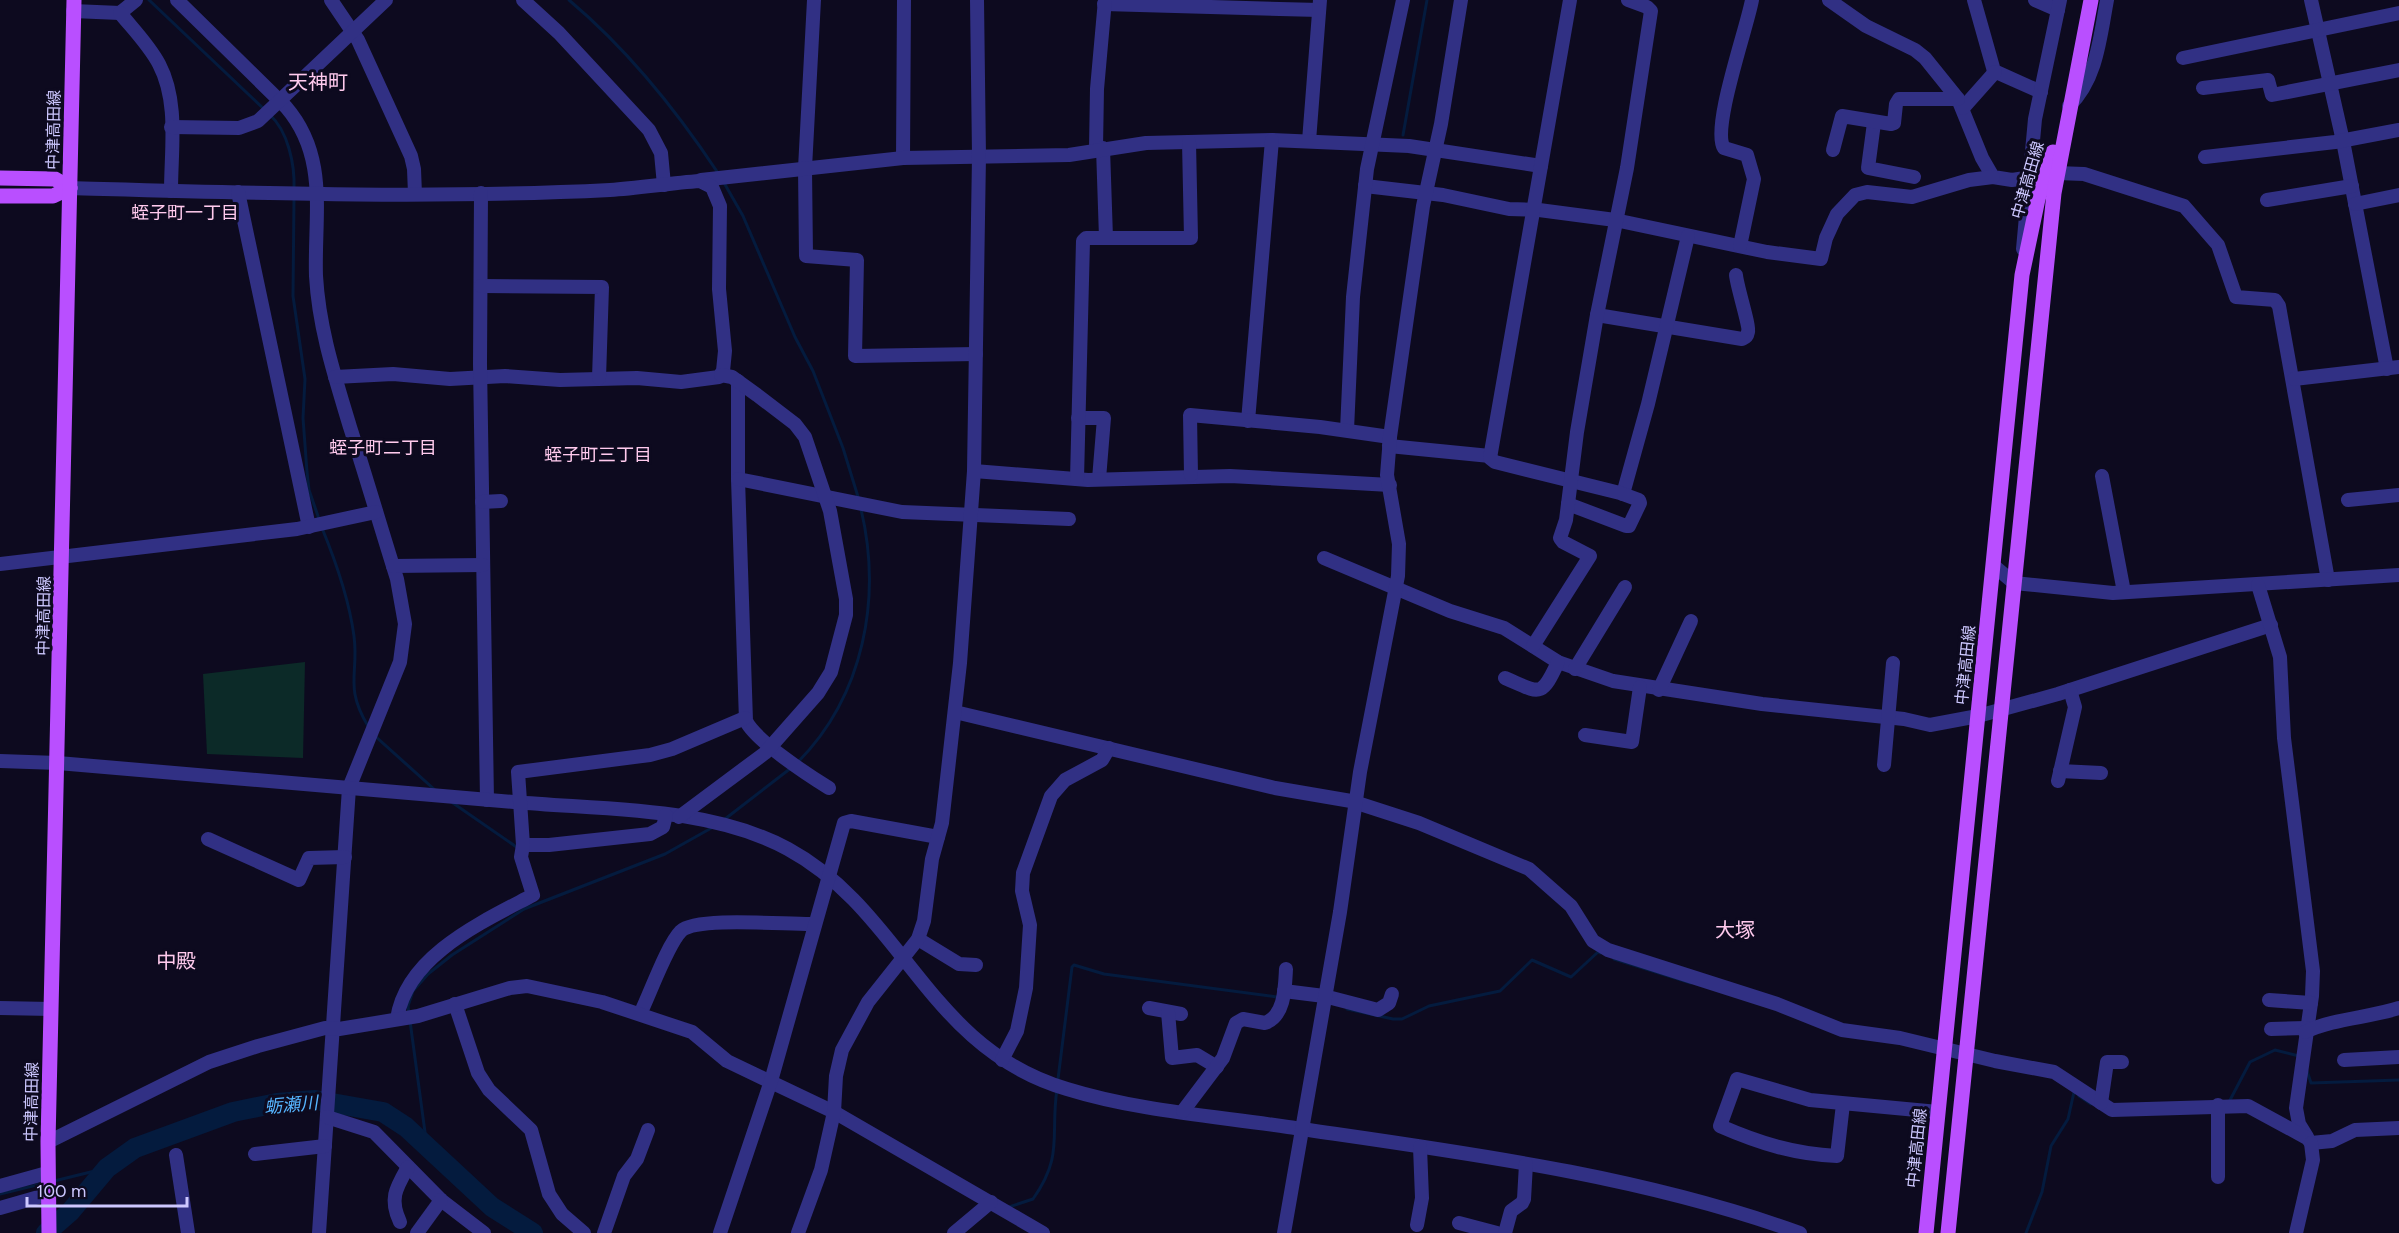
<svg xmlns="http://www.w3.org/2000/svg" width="2399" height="1233" font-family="Figtree,'Noto Sans JP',sans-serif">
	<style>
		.green { fill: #0c2a28 }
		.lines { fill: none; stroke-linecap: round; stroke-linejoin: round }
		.stream { stroke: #041b3e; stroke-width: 3 }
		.river { stroke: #041b3e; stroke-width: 20 }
		.minor { stroke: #313084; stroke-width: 14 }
		.major { stroke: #b94fff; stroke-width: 15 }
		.labels { text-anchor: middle; stroke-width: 6; stroke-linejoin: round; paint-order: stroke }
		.street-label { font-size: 16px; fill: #cdc8ff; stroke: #0d0a1f }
		.neighbourhood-label { font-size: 18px; fill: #ffcaed; stroke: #0d0a1f }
		.water-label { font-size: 18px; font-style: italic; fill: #56b5ff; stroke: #0d0a1f }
		.quarter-label { font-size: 20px; fill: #ffcaed; stroke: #0d0a1f }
	</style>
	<rect width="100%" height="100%" fill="#0d0a1f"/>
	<polygon class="green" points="305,662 303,758 207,754 203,674"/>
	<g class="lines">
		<g class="stream">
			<polyline points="149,0 265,110"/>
			<path d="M569 0C626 48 677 111 718 173"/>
			<path d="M270 115C288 131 295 165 294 189"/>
			<polyline points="1403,135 1427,0"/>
			<polyline points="723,181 743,216 795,337 813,371 843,448 859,500"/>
			<polyline points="294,198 293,296 305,379 303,418 307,472 309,490 319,519"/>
			<path d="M322 528C336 562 349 599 354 636 359 674 344 686 368 726"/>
			<polyline points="375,736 435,790"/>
			<path d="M798 762C864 695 882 598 861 509"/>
			<polyline points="450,801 518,848"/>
			<polyline points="725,819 791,768"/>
			<polyline points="1614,959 1691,983"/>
			<polyline points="1347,1009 1393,1019 1402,1019 1429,1006 1500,991 1532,960 1571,977 1598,952 1600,953"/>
			<polyline points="409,1015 408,1006 413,991 428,974 452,955 524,909 665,854 715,826"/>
			<polyline points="410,1021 427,1147"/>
			<polyline points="2307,1071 2311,1083 2399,1080"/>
			<polyline points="1058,1079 1072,967 1074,965 1104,974 1277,997"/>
			<polyline points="2079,1096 2091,1104"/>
			<polyline points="2229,1102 2250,1062 2275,1050 2299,1056"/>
			<polyline points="54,1181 107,1168"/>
			<polyline points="0,1194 45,1183"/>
			<path d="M1009 1207 1033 1199C1064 1155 1050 1136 1057 1089"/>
			<polyline points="2026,1233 2042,1192 2051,1146 2068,1119 2074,1092"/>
		</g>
		<polyline class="river" points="46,1233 70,1212 107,1168 135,1148 233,1112 277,1103 315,1100 383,1112 406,1127 492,1207 533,1233"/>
		<g class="minor">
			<path d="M177 0 286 107C329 157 314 216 316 276 319 329 335 377 350 427 366 477 381 528 397 579L405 624 400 662 349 788 319 1233"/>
			<polyline points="331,0 358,40 411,156 414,169 415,194"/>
			<polyline points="523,0 559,33 649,130 661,153 664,185"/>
			<polyline points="814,0 805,168 806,256 857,260 855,356 976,354"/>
			<polyline points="1829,0 1866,26 1915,50 1925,58 1958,99 1982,158 1993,177 2012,180 2057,173 2084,174 2184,206 2218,245 2236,297 2275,300 2279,306 2328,580"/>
			<polyline points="1974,0 1994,71 2041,92"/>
			<polyline points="2035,0 2058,10"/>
			<polyline points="2311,0 2343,141 2387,369"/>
			<polyline points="1104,4 1319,10"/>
			<polyline points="73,11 120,13 136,0"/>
			<path d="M120 13C133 29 149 45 159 64 179 102 171 149 171 191"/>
			<polyline points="2183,58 2399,13"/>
			<polyline points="2203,88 2268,80 2272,95 2399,70"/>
			<path d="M2069 106C2097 79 2100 37 2107 0"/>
			<polyline points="1963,108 1995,72"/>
			<polyline points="1874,123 1868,168 1914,177"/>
			<polyline points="171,127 239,128 258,121 386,0"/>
			<polyline points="1309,141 1320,0"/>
			<polyline points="1096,148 1097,89 1105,0"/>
			<polyline points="1103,148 1106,238"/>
			<polyline points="1833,150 1842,116 1891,124 1894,123 1896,104 1899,99 1958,99"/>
			<polyline points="2205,157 2335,142 2399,130"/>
			<polyline points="903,158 904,0"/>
			<polyline points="701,180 903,158 1069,155 1146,143 1272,140 1409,146 1541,166"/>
			<polyline points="1365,186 1443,195 1509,209 1539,210 1615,220 1767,252 1821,259 1826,238 1837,214 1855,195 1867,192 1912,197 1969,180 1993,177"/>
			<path d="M70 188C250 193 430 199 610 190 640 188 670 183 700 181L712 187 720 206 719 289 725 351 723 371 719 377 681 382 637 378 560 380 505 376 450 379 393 374 335 377"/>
			<polyline points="238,192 309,527"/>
			<polyline points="481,193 480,364 487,800"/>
			<polyline points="2267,200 2352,186"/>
			<polyline points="2355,204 2399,195"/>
			<path d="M1740 246 1754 179 1747 155 1724 148C1711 129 1747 28 1752 0"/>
			<polyline points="2023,249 2035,119 2060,0"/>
			<polyline points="481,286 602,287 599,378"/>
			<path d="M1597 315 1742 339C1746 337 1747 337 1748 332 1750 326 1737 287 1736 275"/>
			<polyline points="2294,379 2399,367"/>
			<path d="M738 381V479L746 721C756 741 808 775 829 788"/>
			<polyline points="1078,418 1104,418 1099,479"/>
			<polyline points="1248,421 1272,140"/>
			<polyline points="1347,430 1353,297 1367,169 1403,0"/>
			<polyline points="1389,446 1490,456"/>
			<polyline points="974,471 1088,480 1230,476 1390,485"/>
			<polyline points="1191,475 1190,415 1320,427 1390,437"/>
			<polyline points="2102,476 2124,592"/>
			<polyline points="738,479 902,512 1069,519"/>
			<polyline points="1077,479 1083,241 1086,238 1191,238 1189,142"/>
			<polyline points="1623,494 1648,404 1688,236"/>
			<polyline points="2348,500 2399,495"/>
			<polyline points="482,502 501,501"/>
			<polyline points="1568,504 1626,526 1629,526 1640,503 1639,500 1620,493 1495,462 1490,458 1570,0"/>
			<polyline points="1324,558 1450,611 1504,628 1558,662 1613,681 1762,704 1904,719 1930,725 1978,716 2058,694 2271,625"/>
			<polyline points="0,564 297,529 376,512"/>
			<polyline points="1993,565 2014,583 2113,593 2399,575"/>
			<polyline points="393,566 483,565"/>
			<polyline points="2258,585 2280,657 2284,738 2313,971 2312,996 2296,1108 2299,1124 2307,1137"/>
			<polyline points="1533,646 1590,556 1563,542 1560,538 1566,520 1577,432 1597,315 1627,168 1651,11 1647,7 1628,0"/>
			<polyline points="1575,669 1625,587"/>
			<path d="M1505 678C1540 693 1541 699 1558 662"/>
			<polyline points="1659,690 1691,621"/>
			<polyline points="955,712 1275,788 1351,801 1419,823 1529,869 1571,906 1593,941 1608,950 1777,1004 1842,1030 1900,1038 1995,1061 2054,1072 2112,1110 2248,1106 2307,1138 2311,1143 2332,1141 2355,1130 2399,1128"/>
			<polyline points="1585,735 1632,742 1640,687"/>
			<path d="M0 761 58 763C210 776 362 789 514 802 602 810 709 806 788 849 904 912 927 1048 1067 1089 1138 1111 1215 1116 1288 1127 1459 1152 1636 1174 1800 1233"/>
			<polyline points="1884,765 1893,663"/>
			<polyline points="2060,771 2101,773"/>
			<polyline points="2058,781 2075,707 2070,690"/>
			<polyline points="679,817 765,753 818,693 831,672 846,615 846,599 830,511 805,437 795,424 757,395 732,377 721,375"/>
			<polyline points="208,839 299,880 309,858 345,857"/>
			<polyline points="523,845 549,845 650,834 663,827 666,815"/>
			<polyline points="918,939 959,964 976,965"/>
			<polyline points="1284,991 1324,996 1378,1010 1389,1003 1392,994"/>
			<polyline points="2269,1000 2311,1003"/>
			<polyline points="455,1004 478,1073 489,1090 531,1130 549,1194 562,1214 584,1233"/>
			<polyline points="0,1008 51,1009"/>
			<polyline points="1149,1008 1181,1014"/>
			<polyline points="1168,1012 1172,1058 1197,1055 1217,1067"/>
			<path d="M640 1014C650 994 667 945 681 931 697 916 789 925 815 924"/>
			<path d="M397 1019C406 956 482 922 533 895L521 857 523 845 518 772 650 755 672 749 745 718"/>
			<polyline points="2271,1029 2306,1028"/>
			<path d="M2305 1032C2335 1018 2368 1018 2399 1008"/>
			<polyline points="1002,1060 1017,1031 1026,988 1030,925 1022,891 1023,873 1051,796 1065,780 1102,760 1109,748"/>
			<polyline points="2344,1060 2399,1057"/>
			<polyline points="2101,1103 2107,1062 2122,1062"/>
			<path d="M1843 1104 1837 1156C1794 1154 1759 1143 1720 1126L1737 1079 1810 1100 1938 1112"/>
			<polyline points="2218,1105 2218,1177"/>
			<path d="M1183 1111 1223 1058 1236 1023 1243 1019 1265 1023C1285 1016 1285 987 1286 969"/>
			<polyline points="327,1117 374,1132 441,1200 484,1233"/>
			<polyline points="48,1142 209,1062 258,1046 325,1028 339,1029 418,1016 510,988 527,986 602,1002 692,1032 727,1061 834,1112 1043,1233"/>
			<polyline points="255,1154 325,1146"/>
			<polyline points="176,1155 188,1233"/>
			<polyline points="0,1186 47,1173"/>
			<polyline points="0,1208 49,1194"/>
			<path d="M400 1222C389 1199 396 1188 408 1167"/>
			<polyline points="1459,1223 1497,1233"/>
			<polyline points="1417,1225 1422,1198 1420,1147"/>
			<polyline points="417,1233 441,1200"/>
			<polyline points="604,1233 624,1176 637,1159 648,1130"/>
			<polyline points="720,1233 771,1081 844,823 851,821 938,837"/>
			<polyline points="798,1233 821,1170 834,1112 836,1076 842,1050 868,1002 918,939 924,921 932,859 942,823 960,663 974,471 979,156 977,0"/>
			<polyline points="954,1233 991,1202"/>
			<polyline points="1284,1233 1340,912 1360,772 1398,576 1399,544 1387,475 1390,437 1423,206 1441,124 1461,0"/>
			<polyline points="1505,1233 1511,1211 1522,1203 1524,1199 1526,1164"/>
			<polyline points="2296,1233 2313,1160 2311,1143"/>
		</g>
		<g class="major">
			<polyline points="0,178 55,179 70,188"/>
			<polyline points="0,196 53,196 70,188"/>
			<polyline points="49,1233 48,1142 74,0"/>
			<polyline points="1926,1233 2022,275 2038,199 2053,152"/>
			<polyline points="1948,1233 2054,193 2091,0"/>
		</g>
	</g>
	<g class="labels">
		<g class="street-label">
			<text transform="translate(53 130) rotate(-89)" y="6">中津高田線</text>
			<text transform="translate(2027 180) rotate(-74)" y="6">中津高田線</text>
			<text transform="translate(43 616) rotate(-89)" y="6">中津高田線</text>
			<text transform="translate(1965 665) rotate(-84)" y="6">中津高田線</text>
			<text transform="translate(31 1102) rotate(-89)" y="6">中津高田線</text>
			<text transform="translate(1916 1148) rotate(-84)" y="6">中津高田線</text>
		</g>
		<g class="neighbourhood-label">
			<text x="185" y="219">蛭子町一丁目</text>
			<text x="383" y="454">蛭子町二丁目</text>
			<text x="598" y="461">蛭子町三丁目</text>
		</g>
		<g class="water-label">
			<text transform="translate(291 1105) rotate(-5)" y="6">蛎瀬川</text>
		</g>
		<g class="quarter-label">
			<text x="318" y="89">天神町</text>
			<text x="1735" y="937">大塚</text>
			<text x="176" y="968">中殿</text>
		</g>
	</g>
	<path d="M27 1197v9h160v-9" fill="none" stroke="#cdc8ff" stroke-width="3"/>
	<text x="36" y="1197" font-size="18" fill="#cdc8ff" stroke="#0d0a1f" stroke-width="4.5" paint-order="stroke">100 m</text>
</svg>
